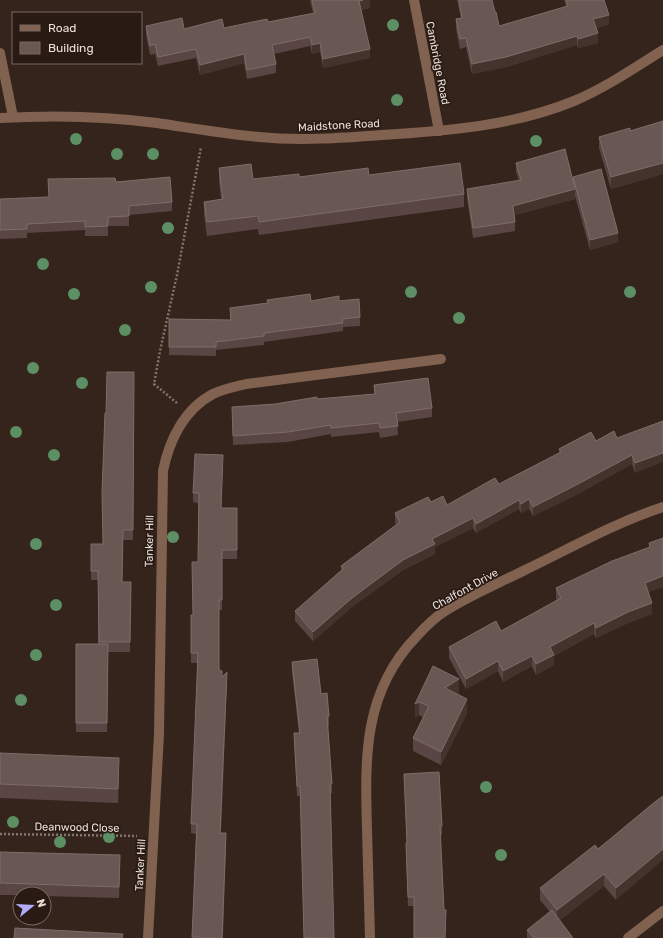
<svg xmlns="http://www.w3.org/2000/svg" width="663" height="938" font-family="Rubik,sans-serif">
	<style>
		.lines { fill: none; stroke-linecap: round; stroke-linejoin: round }
		.path { stroke: #82746e; stroke-width: 2.5; stroke-dasharray: 2 2; stroke-linecap: butt }
		.minor { stroke: #81614f; stroke-width: 10 }
		.tree { fill: #5d8f64 }
		.wall { fill: #594644 }
		.shaded-wall { fill: #44322d }
		.building { fill: #695754; stroke: #7d6c69 }
		.labels { text-anchor: middle; stroke-width: 3.5; stroke-linejoin: round; paint-order: stroke }
		.street-label { font-size: 11px; fill: #eadfda; stroke: #291a13 }
	</style>
	<rect width="100%" height="100%" fill="#34241c"/>
	<g class="lines">
		<g class="path">
			<polyline points="177,403 154,384 160,351 177,275 201,147"/>
			<polyline points="0,834 137,836"/>
		</g>
		<g class="minor">
			<polyline points="414,0 439,131"/>
			<polyline points="0,53 13,117"/>
			<path d="M0 118C52 115 106 116 157 123 191 128 225 134 259 137 300 141 342 138 382 135 447 131 513 126 574 101 605 88 634 68 663 50"/>
			<path d="M148 938 159 734 163 471C169 441 184 409 213 394 223 389 234 387 246 384L441 359"/>
			<path d="M370 938C369 902 368 866 367 829 365 758 363 692 416 637 425 627 434 618 445 611 470 595 497 584 523 571 569 549 614 523 663 507"/>
			<polyline points="628,938 663,911"/>
		</g>
	</g>
	<g class="tree">
		<circle cx="393" cy="25" r="6"/>
		<circle cx="397" cy="100" r="6"/>
		<circle cx="76" cy="139" r="6"/>
		<circle cx="536" cy="141" r="6"/>
		<circle cx="117" cy="154" r="6"/>
		<circle cx="153" cy="154" r="6"/>
		<circle cx="168" cy="228" r="6"/>
		<circle cx="43" cy="264" r="6"/>
		<circle cx="151" cy="287" r="6"/>
		<circle cx="411" cy="292" r="6"/>
		<circle cx="630" cy="292" r="6"/>
		<circle cx="74" cy="294" r="6"/>
		<circle cx="459" cy="318" r="6"/>
		<circle cx="125" cy="330" r="6"/>
		<circle cx="33" cy="368" r="6"/>
		<circle cx="82" cy="383" r="6"/>
		<circle cx="16" cy="432" r="6"/>
		<circle cx="54" cy="455" r="6"/>
		<circle cx="173" cy="537" r="6"/>
		<circle cx="36" cy="544" r="6"/>
		<circle cx="56" cy="605" r="6"/>
		<circle cx="36" cy="655" r="6"/>
		<circle cx="21" cy="700" r="6"/>
		<circle cx="486" cy="787" r="6"/>
		<circle cx="13" cy="822" r="6"/>
		<circle cx="109" cy="837" r="6"/>
		<circle cx="60" cy="842" r="6"/>
		<circle cx="501" cy="855" r="6"/>
	</g>
	<g class="wall">
		<polygon points="310,0 370,0 370,8 361,10 370,58 323,68 320,52 312,54 310,46 274,54 276,64 276,73 247,79 244,63 200,75 196,58 158,66 155,54 150,55 146,35 146,26 184,29 224,28 268,22 313,13"/>
		<polygon points="457,0 492,0 495,12 499,26 566,6 564,0 604,0 609,24 596,28 598,43 578,48 577,45 506,67 472,74 466,47 460,49 456,29 456,19 461,18"/>
		<polygon points="663,121 663,174 611,189 599,148 599,137 630,131"/>
		<polygon points="516,163 573,179 573,177 618,242 590,250 575,196 575,199 514,215 515,222 515,231 473,238 467,198 467,189 519,181 516,172"/>
		<polygon points="219,168 253,179 299,177 369,175 464,194 464,207 259,235 258,229 207,236 204,215 204,202 221,199 219,182"/>
		<polygon points="48,179 116,182 172,202 172,211 129,215 129,226 108,226 108,236 85,236 85,230 27,233 27,238 0,239 0,199 49,197"/>
		<polygon points="267,300 311,301 339,301 360,317 360,326 343,327 343,331 264,342 264,345 216,350 216,356 169,355 169,319 230,320 230,308 267,303"/>
		<polygon points="134,372 133,540 123,540 122,582 131,582 130,652 108,652 107,732 76,732 76,644 98,644 98,580 91,580 91,544 103,544 106,413"/>
		<polygon points="374,385 432,408 432,417 397,422 398,435 380,438 379,432 331,437 331,434 288,442 233,445 232,407 275,404 317,399 374,394"/>
		<polygon points="663,421 635,473 632,464 578,494 533,516 529,509 521,513 519,509 476,533 473,528 435,547 435,554 403,570 352,607 313,641 295,621 295,611 341,571 341,566 396,525 395,522 395,513 431,502 447,505 499,484 559,453 559,449 596,441 617,438"/>
		<polygon points="223,465 221,508 237,508 237,559 222,559 222,610 219,610 219,670 222,677 227,682 221,833 226,843 223,938 192,938 196,834 191,833 191,824 198,663 191,663 191,615 193,615 198,562 198,503 193,502 193,493"/>
		<polygon points="663,538 663,587 648,592 652,614 628,623 596,638 594,634 554,656 554,665 536,675 532,666 503,682 498,671 466,689 449,658 449,647 501,631 557,600 556,599 556,588 649,548 649,543"/>
		<polygon points="292,662 321,694 329,716 329,726 328,726 332,784 332,793 297,796 294,742 294,733 299,733 292,672"/>
		<polygon points="433,666 459,693 457,694 467,713 441,765 413,751 413,738 423,717 419,715 415,718 415,704"/>
		<polygon points="0,753 119,771 118,803 0,798"/>
		<polygon points="404,774 442,826 442,835 440,835 414,906 408,906 406,852 406,843 407,843"/>
		<polygon points="656,801 616,900 604,886 560,920 573,938 527,938 527,930 550,912 540,900 540,888 598,849"/>
		<polygon points="0,852 120,867 119,898 44,896 44,894 20,894 20,895 0,895"/>
	</g>
	<g class="shaded-wall">
		<polygon points="363,0 370,0 370,8 359,10 359,1"/>
		<polygon points="609,15 609,24 593,28 593,19"/>
		<polygon points="598,33 598,43 578,48 578,39"/>
		<polygon points="577,36 577,45 506,67 472,74 472,64"/>
		<polygon points="320,43 320,52 312,54 312,45"/>
		<polygon points="370,49 370,58 323,68 323,59"/>
		<polygon points="244,54 244,63 200,75 200,65"/>
		<polygon points="663,163 663,174 611,189 611,177"/>
		<polygon points="575,189 575,199 513,216 513,206"/>
		<polygon points="618,233 618,242 590,250 590,240"/>
		<polygon points="663,453 663,462 635,473 635,463"/>
		<polygon points="632,455 632,464 578,494 533,516 533,507"/>
		<polygon points="529,499 529,509 521,513 521,504"/>
		<polygon points="519,500 519,509 476,533 476,524"/>
		<polygon points="473,518 473,528 435,547 435,554 403,570 352,607 313,641 313,632 352,598 432,539"/>
		<polygon points="663,576 663,587 645,593 645,583"/>
		<polygon points="652,603 652,614 628,623 596,638 596,628 628,612"/>
		<polygon points="594,623 594,634 554,656 554,665 536,675 536,664 550,647"/>
		<polygon points="532,656 532,666 503,682 503,671"/>
		<polygon points="498,661 498,671 466,689 466,679"/>
		<polygon points="227,672 227,682 220,842 220,833"/>
		<polygon points="459,679 459,693 445,701 445,688"/>
		<polygon points="467,699 467,713 441,765 441,752"/>
		<polygon points="419,702 419,715 415,718 415,704"/>
		<polygon points="119,758 119,771 118,803 118,789"/>
		<polygon points="663,849 663,860 616,900 616,888"/>
		<polygon points="604,874 604,886 557,922 557,910"/>
	</g>
	<g class="building">
		<polygon points="312,0 363,0 359,1 370,49 323,59 320,43 312,45 310,37 272,45 276,64 247,70 244,54 200,65 196,49 158,57 155,44 150,46 146,26 182,18 184,29 222,19 224,28 267,19 268,22 315,13"/>
		<polygon points="459,0 492,0 495,12 496,12 499,26 568,6 566,0 604,0 609,15 593,19 598,33 578,39 577,36 506,57 472,64 466,38 460,39 456,19 462,18"/>
		<polygon points="663,121 663,163 611,177 599,137 630,128 630,131"/>
		<polygon points="565,149 575,189 513,206 515,222 473,228 467,189 521,180 516,163"/>
		<polygon points="460,163 464,194 259,222 258,216 207,222 204,202 223,199 219,168 251,164 253,179 299,174 299,177 368,168 369,175"/>
		<polygon points="601,169 618,233 590,240 573,177"/>
		<polygon points="170,177 172,202 129,206 129,216 108,217 108,226 85,227 85,221 27,224 27,229 0,230 0,199 49,197 48,179 115,178 116,182"/>
		<polygon points="310,294 311,301 339,296 339,301 359,299 360,317 342,319 343,323 264,333 264,336 216,342 216,347 169,347 169,319 231,320 230,308 268,303 267,300"/>
		<polygon points="107,372 134,372 133,530 123,530 122,582 131,582 130,642 99,642 98,571 91,571 91,544 103,544 102,492 105,413 106,413"/>
		<polygon points="428,378 432,408 396,413 398,426 380,428 379,423 331,428 331,425 288,432 233,436 232,407 275,404 317,397 317,399 375,394 374,385"/>
		<polygon points="663,421 663,453 635,463 632,455 578,484 533,507 529,499 521,504 519,500 476,524 473,518 432,539 435,544 403,560 352,598 313,632 295,611 343,569 341,566 400,522 395,513 428,497 431,502 443,496 447,505 495,478 499,484 561,452 559,449 591,432 596,441 614,431 617,438"/>
		<polygon points="195,454 223,455 221,508 237,508 237,550 222,550 222,600 219,600 219,670 222,671 222,677 227,672 220,833 226,833 222,938 199,938 199,937 192,937 197,824 191,824 198,653 191,653 191,615 193,615 192,562 198,562 199,493 193,493"/>
		<polygon points="663,538 663,576 645,583 652,603 628,612 596,628 594,623 550,647 554,655 536,664 532,656 503,671 498,661 466,679 449,647 496,621 501,631 561,598 556,588 612,561 650,547 649,543"/>
		<polygon points="76,644 108,644 107,723 76,723"/>
		<polygon points="317,659 321,694 327,693 329,716 327,716 332,784 330,784 334,938 304,938 300,786 297,786 294,733 300,733 292,662"/>
		<polygon points="433,666 459,679 445,688 467,699 441,752 413,738 429,706 419,702 415,704"/>
		<polygon points="0,753 119,758 118,789 0,784"/>
		<polygon points="439,772 442,826 440,826 444,910 446,910 445,938 414,938 414,897 408,897 406,843 407,843 404,774"/>
		<polygon points="663,796 663,849 616,888 604,874 557,910 540,888 595,845 598,849 656,801"/>
		<polygon points="0,852 120,855 119,887 0,883"/>
		<polygon points="552,910 573,938 534,938 527,930"/>
		<polygon points="15,928 123,934 122,938 14,938"/>
	</g>
	<g class="labels">
		<g class="street-label">
			<text transform="translate(438 63) rotate(79)" y="4">Cambridge Road</text>
			<text transform="translate(339 125) rotate(-3)" y="4">Maidstone Road</text>
			<text transform="translate(149 541) rotate(-89)" y="4">Tanker Hill</text>
			<text transform="translate(465 589) rotate(-29)" y="4">Chalfont Drive</text>
			<text transform="translate(77 827) rotate(1)" y="4">Deanwood Close</text>
			<text transform="translate(140 865) rotate(-87)" y="4">Tanker Hill</text>
		</g>
	</g>
	<rect x="12" y="12" width="130" height="52" fill="#291a13" stroke="#766963"/>
	<rect x="20" y="25" width="20" height="6" fill="#81614f" stroke="#766963"/>
	<text x="48" y="32" font-size="12" fill="#eadfda">Road</text>
	<rect x="20" y="42" width="20" height="12" fill="#695754" stroke="#766963"/>
	<text x="48" y="52" font-size="12" fill="#eadfda">Building</text>
	<g transform="translate(32 906) rotate(72)"><circle r="19" fill="#291a13" stroke="#766963"/>
	<path d="M0-3L7 15L0 10L-7 15Z" fill="#b2adf9"/>
	<text y="-6" font-size="11" font-weight="bold" text-anchor="middle" fill="#eadfda">N</text>
	</g>
</svg>
